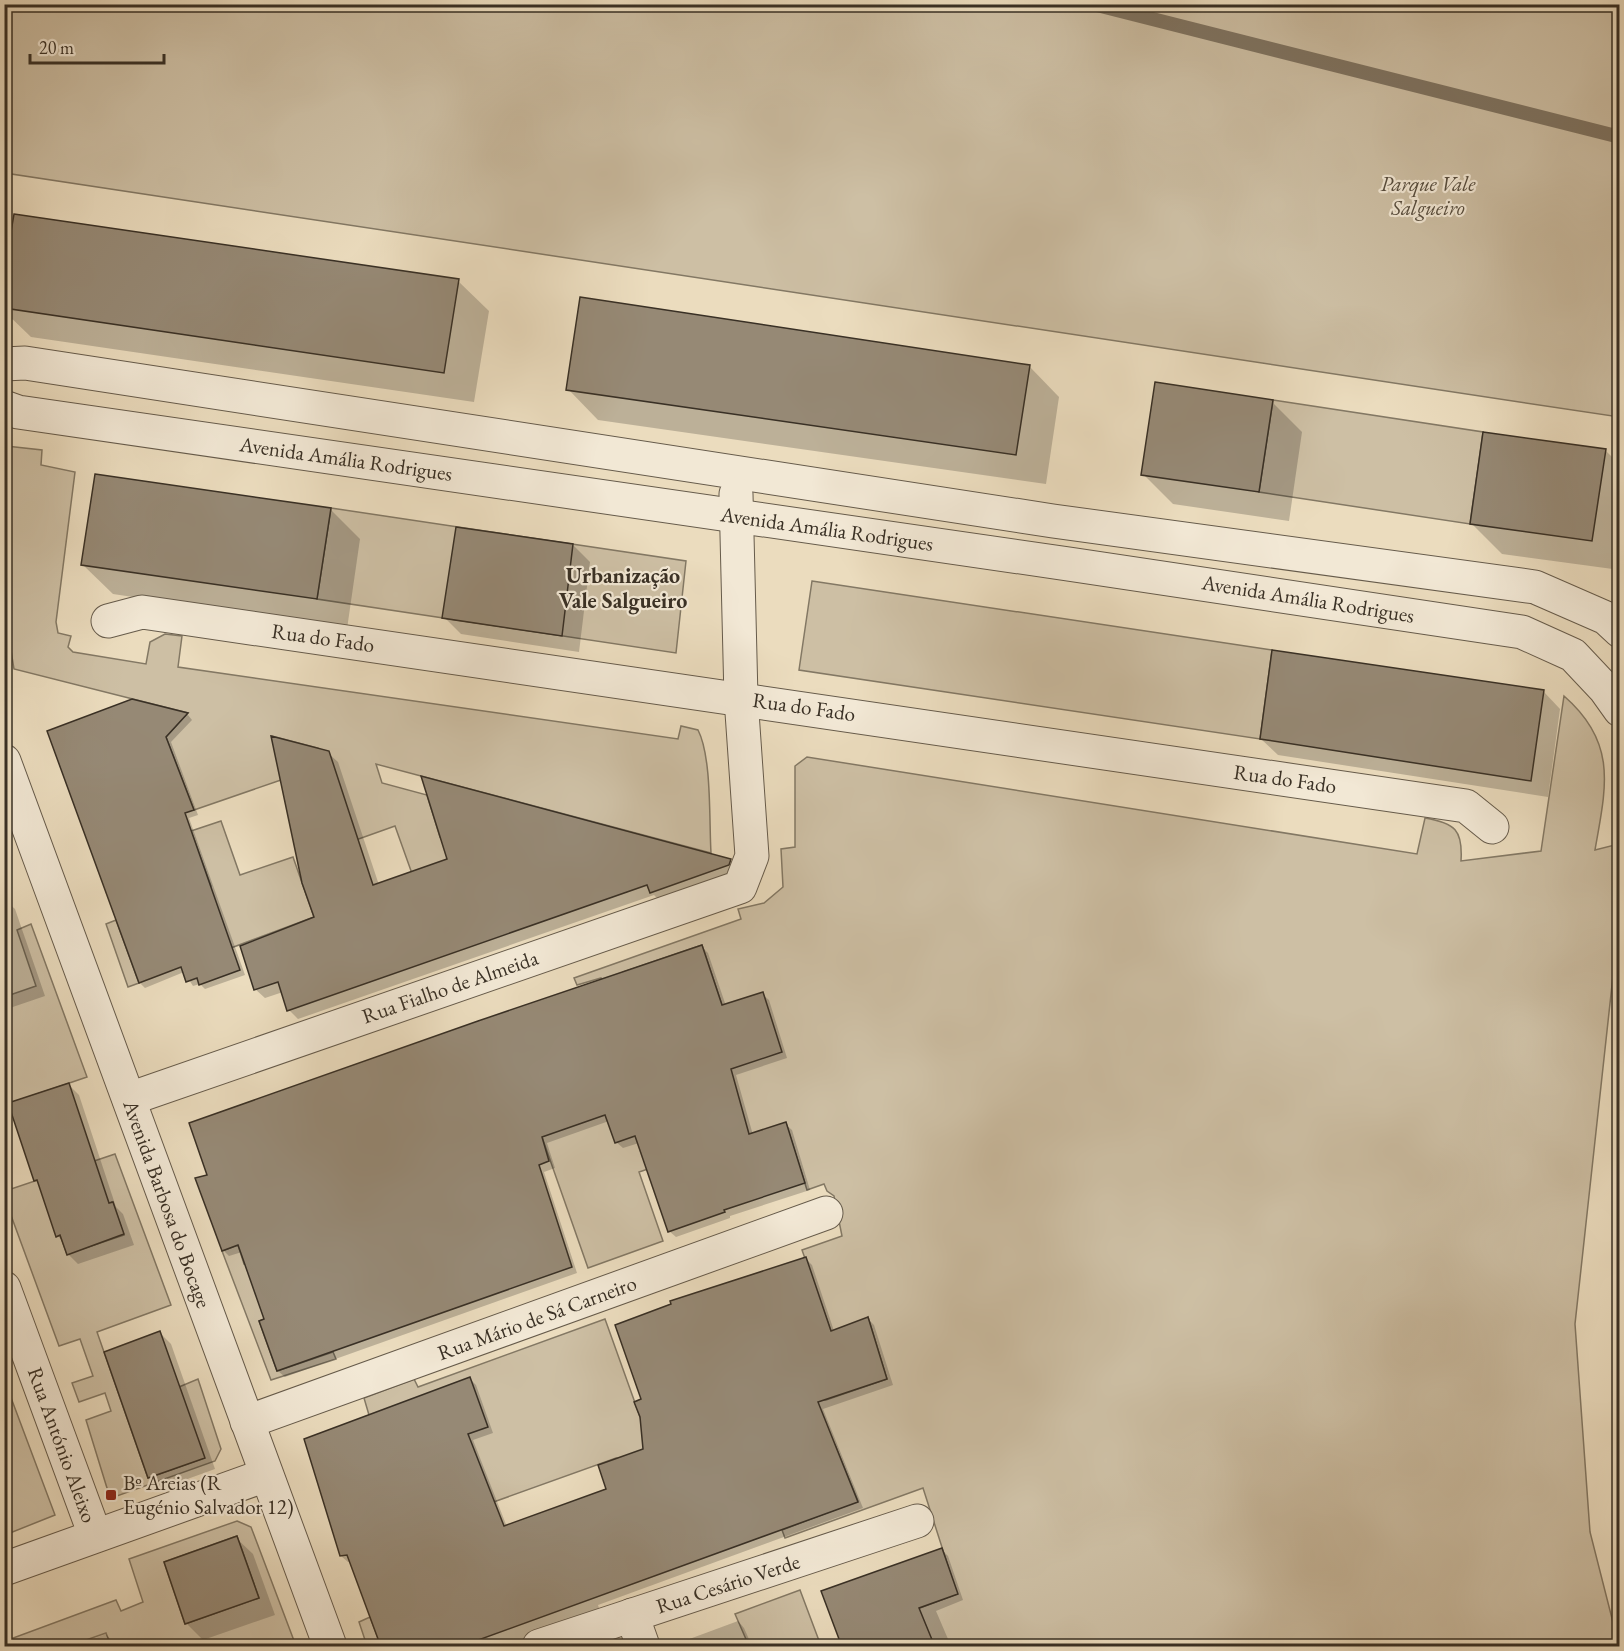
<svg xmlns="http://www.w3.org/2000/svg" width="1624" height="1651" font-family="'EB Garamond',serif">
	<style>
		.green { fill: #cdbfa4; stroke: #837864; stroke-width: 1.5; fill-rule: evenodd }
		.shadow { fill: #0003 }
		.lines { fill: none; stroke-linecap: round; stroke-linejoin: round }
		.stream { stroke: #7f7462; stroke-width: 14 }
		.building { fill: #968975; stroke: #393025; stroke-width: 1.5 }
		.minor-casing { stroke: #665b4b; stroke-width: 35 }
		.minor { stroke: #f2e8d5; stroke-width: 33 }
		.poi-dot { fill: #8f2418; stroke: #f2e8d5; stroke-width: 2 }
		.labels { text-anchor: middle; stroke-width: 4.5; stroke-linejoin: round; paint-order: stroke }
		.park-label { font-size: 21px; font-style: italic; fill: #574d3e; stroke: #f2e8d5 }
		.street-label { font-size: 21px; fill: #393025; stroke: #f2e8d5 }
		.poi-label { font-size: 21px; fill: #393025; stroke: #f2e8d5; text-anchor: start }
		.neighbourhood-label { font-size: 22px; font-weight: bold; fill: #393025; stroke: #f2e8d5 }
	</style>
	<rect width="100%" height="100%" fill="#ebdcbe"/>
	<filter id="stains"><feTurbulence type="fractalNoise" baseFrequency=".00333" numOctaves="4"/><feColorMatrix values="0 0 0 0 .2 0 0 0 0 .09 0 0 0 0 .02 0 0 0 .5 -.17"/></filter>
	<radialGradient id="worn" r=".72"><stop offset=".6" stop-color="#630" stop-opacity="0"/><stop offset="1" stop-color="#630" stop-opacity=".3"/></radialGradient>
	<g class="green">
		<polygon points="4,5 1619,5 1619,417 5,173"/>
		<polygon points="1273,400 1483,432 1470,524 1259,492"/>
		<path d="M6 446 42 450 41 465 75 472 56 622 58 633 71 636 68 647 73 652 146 664 150 642 165 634 182 636 178 667 678 739 681 726 698 730C712 757 709 821 711 853L376 764 382 783 427 795 440 837 469 830 425 910 395 826 339 846 318 748 272 736 281 780 194 810 166 737 188 713 14 669 4 607Z"/>
		<polygon points="331,508 686,561 676,653 317,599"/>
		<polygon points="812,581 1272,650 1260,739 799,670"/>
		<path d="M1564 696C1618 743 1606 787 1595 850L1615 845 1619 811V921L1575 1324 1590 1532 1619 1646H935L896 1617 957 1594 923 1488 785 1538 782 1530 858 1501 835 1445 782 1398 826 1400 887 1379 868 1317 837 1348 802 1250 842 1236 834 1196 827 1191 824 1184 807 1190 786 1123 639 1172 663 1241 588 1268 542 1137 605 987 601 978 577 985 574 978 741 919 738 909 764 903 783 887 781 849 795 847V766L807 757 1417 854 1425 818C1455 823 1463 830 1461 861L1541 851ZM702 945 722 1005 658 1081 623 972Z"/>
		<polygon points="221,821 240,875 293,857 314,917 204,958 182,896 211,886 191,831"/>
		<polygon points="116,920 139,983 128,987 106,924"/>
		<polygon points="31,924 87,1077 5,1105 4,997 36,986 17,930"/>
		<path d="M115 1154 171 1305 97 1332 148 1478 204 1458 179 1387 198 1379 221 1449 215 1461 117 1496 107 1488 86 1420 111 1411 105 1393 79 1402 72 1383 93 1376 80 1339 59 1346 5 1199V1191ZM112 1202 124 1235 67 1254 60 1235 56 1237Z"/>
		<polygon points="238,1245 244,1264 278,1253 296,1308 259,1321 277,1371 333,1352 336,1359 271,1380 222,1251"/>
		<polygon points="605,1319 658,1467 616,1458 463,1513 369,1415 364,1398 414,1379 418,1387"/>
		<polygon points="4,1379 55,1515 5,1535 4,1535"/>
		<path d="M237 1521 251 1527 296 1646H111L106 1633 69 1646H5V1641L116 1600 121 1611 143 1602 129 1559ZM237 1536 259 1598 185 1624 164 1562Z"/>
		<polygon points="800,1590 821,1646 749,1646 735,1614"/>
		<polygon points="370,1617 381,1646 367,1646 359,1622"/>
	</g>
	<g class="shadow">
		<polygon points="458,281 489,311 474,402 31,337 4,311 4,283"/>
		<polygon points="1029,366 1059,397 1046,484 598,420 568,389"/>
		<polygon points="1272,402 1302,432 1289,521 1173,504 1143,474"/>
		<polygon points="1605,450 1620,465 1620,570 1502,554 1472,524"/>
		<polygon points="330,509 360,539 347,629 113,594 82,564"/>
		<polygon points="573,545 590,562 579,652 461,634 444,617"/>
		<polygon points="1544,692 1560,709 1548,797 1278,755 1261,739"/>
		<polygon points="132,701 188,715 192,720 171,742 198,815 189,818 245,975 205,989 200,984 193,986 184,972 145,988 140,983"/>
		<polygon points="328,753 338,762 379,885 449,860 730,860 739,869 660,901 654,895 298,1019 289,1010 283,992 265,998 255,989 316,918"/>
		<polygon points="4,899 15,909 45,996 4,1010"/>
		<polygon points="702,947 708,953 726,1006 762,994 769,1000 787,1058 736,1075 753,1135 785,1124 792,1130 810,1190 730,1216 730,1218 676,1237 669,1231 639,1143 623,1148 616,1142 609,1121 547,1143 555,1168 544,1172 577,1273 285,1377 278,1371 261,1322 266,1320 242,1252 229,1256 223,1250 209,1176"/>
		<polygon points="69,1085 79,1095 116,1207 123,1214 134,1245 78,1264 68,1254 64,1243 58,1236 40,1184 35,1180"/>
		<polygon points="805,1258 812,1265 834,1331 868,1319 874,1325 893,1385 823,1409 863,1508 598,1605 601,1614 528,1646 383,1646 351,1561 348,1562 341,1556 470,1379 476,1385 493,1433 473,1440 507,1527 608,1490 645,1450 643,1400"/>
		<polygon points="160,1333 171,1344 215,1469 160,1489 149,1478"/>
		<polygon points="236,1538 253,1554 275,1615 203,1640 186,1623"/>
		<polygon points="941,1549 948,1556 963,1600 936,1611 951,1646 844,1646"/>
		<polygon points="738,1621 744,1628 752,1646 686,1646 684,1641"/>
		<polygon points="106,1634 116,1646 73,1646"/>
	</g>
	<g class="lines">
		<polyline class="stream" points="1093,4 1620,137"/>
	</g>
	<g class="building">
		<polygon points="14,214 459,279 444,373 4,308 4,273"/>
		<polygon points="580,297 1030,365 1016,455 566,390"/>
		<polygon points="1155,382 1273,400 1259,492 1141,475"/>
		<polygon points="1483,432 1606,449 1592,541 1470,524"/>
		<polygon points="95,474 331,508 317,599 81,565"/>
		<polygon points="456,527 573,544 562,636 442,618"/>
		<polygon points="1272,650 1544,690 1531,781 1260,739"/>
		<polygon points="132,699 188,713 166,737 194,810 185,813 240,970 199,985 197,978 186,982 181,967 139,983 47,731"/>
		<polygon points="271,736 329,751 373,885 447,859 421,776 731,859 729,865 650,893 647,885 287,1011 278,982 254,990 240,946 314,917 302,883"/>
		<polygon points="702,945 722,1005 763,992 782,1052 731,1069 749,1134 786,1122 805,1183 724,1210 725,1212 668,1232 635,1136 615,1143 605,1115 542,1137 549,1161 539,1165 572,1267 277,1371 259,1321 264,1319 238,1245 222,1251 195,1178 207,1175 189,1123 478,1021"/>
		<polygon points="69,1083 109,1203 113,1202 124,1234 67,1255 60,1235 56,1237 37,1180 34,1181 8,1103"/>
		<polygon points="806,1257 831,1331 868,1317 887,1379 818,1402 858,1502 459,1647 381,1647 347,1555 340,1556 304,1439 470,1377 488,1427 468,1434 504,1526 606,1489 598,1465 643,1449 640,1417 634,1402 641,1399 615,1325 671,1304 670,1301"/>
		<polygon points="160,1331 205,1458 148,1478 104,1352"/>
		<polygon points="237,1536 259,1598 185,1624 164,1562"/>
		<polygon points="942,1548 958,1594 919,1608 935,1647 842,1647 821,1591"/>
	</g>
	<g class="lines">
		<defs>
			<g id="minor">
				<polyline points="4,364 25,363 1053,521 1535,587 1606,618 1620,631"/>
				<path d="M4 407 18 412C519 483 1021 556 1522 632L1573 655 1605 689 1620 710"/>
				<polyline points="108,621 142,612 1466,806 1492,827"/>
				<polyline points="4,761 330,1646"/>
				<polyline points="129,1099 740,887 752,856 741,698 736,494"/>
				<polyline points="4,1288 95,1535"/>
				<polyline points="247,1422 826,1213"/>
				<polyline points="4,1569 266,1475"/>
				<polyline points="632,1615 643,1646"/>
				<polyline points="539,1646 917,1521"/>
			</g>
		</defs>
		<use href="#minor" class="minor-casing"/>
		<use href="#minor" class="minor"/>
	</g>
	<rect class="poi-dot" x="105" y="1489" width="12" height="12" rx="3"/>
	<g class="labels">
		<g class="park-label">
			<text x="1428" y="191">Parque Vale<tspan x="1428" dy="24">Salgueiro</tspan></text>
		</g>
		<g class="street-label">
			<text transform="translate(346 459) rotate(8)" y="7">Avenida Amália Rodrigues</text>
			<text transform="translate(827 529) rotate(8)" y="7">Avenida Amália Rodrigues</text>
			<text transform="translate(1308 599) rotate(9)" y="7">Avenida Amália Rodrigues</text>
			<text transform="translate(323 638) rotate(8)" y="7">Rua do Fado</text>
			<text transform="translate(804 707) rotate(8)" y="7">Rua do Fado</text>
			<text transform="translate(1285 779) rotate(8)" y="7">Rua do Fado</text>
			<text transform="translate(450 987) rotate(-19)" y="7">Rua Fialho de Almeida</text>
			<text transform="translate(167 1204) rotate(70)" y="7">Avenida Barbosa do Bocage</text>
			<text transform="translate(537 1318) rotate(-20)" y="7">Rua Mário de Sá Carneiro</text>
			<text transform="translate(62 1445) rotate(70)" y="7">Rua António Aleixo</text>
			<text transform="translate(728 1584) rotate(-18)" y="7">Rua Cesário Verde</text>
		</g>
		<g class="poi-label">
			<text x="123" y="1490">Bº Areias (R<tspan x="123" dy="24">Eugénio Salvador 12)</tspan></text>
		</g>
		<g class="neighbourhood-label">
			<text x="623" y="583">Urbanização<tspan x="623" dy="25">Vale Salgueiro</tspan></text>
		</g>
	</g>
	<rect width="1624" height="1651" fill="none" stroke="#ebdcbe" stroke-width="24"/>
	<rect x="6" y="6" width="1612" height="1639" fill="none" stroke="#393025" stroke-width="3"/>
	<rect x="12" y="12" width="1600" height="1627" fill="none" stroke="#393025" stroke-width="1.5"/>
	<path d="M30 54v9h134v-9" fill="none" stroke="#393025" stroke-width="3"/>
	<text x="39" y="54" font-size="18" fill="#393025" stroke="#f2e8d5" stroke-width="4.5" paint-order="stroke">20 m</text>
	<rect width="100%" height="100%" filter="url(#stains)"/>
	<rect width="100%" height="100%" fill="url(#worn)"/>
</svg>
